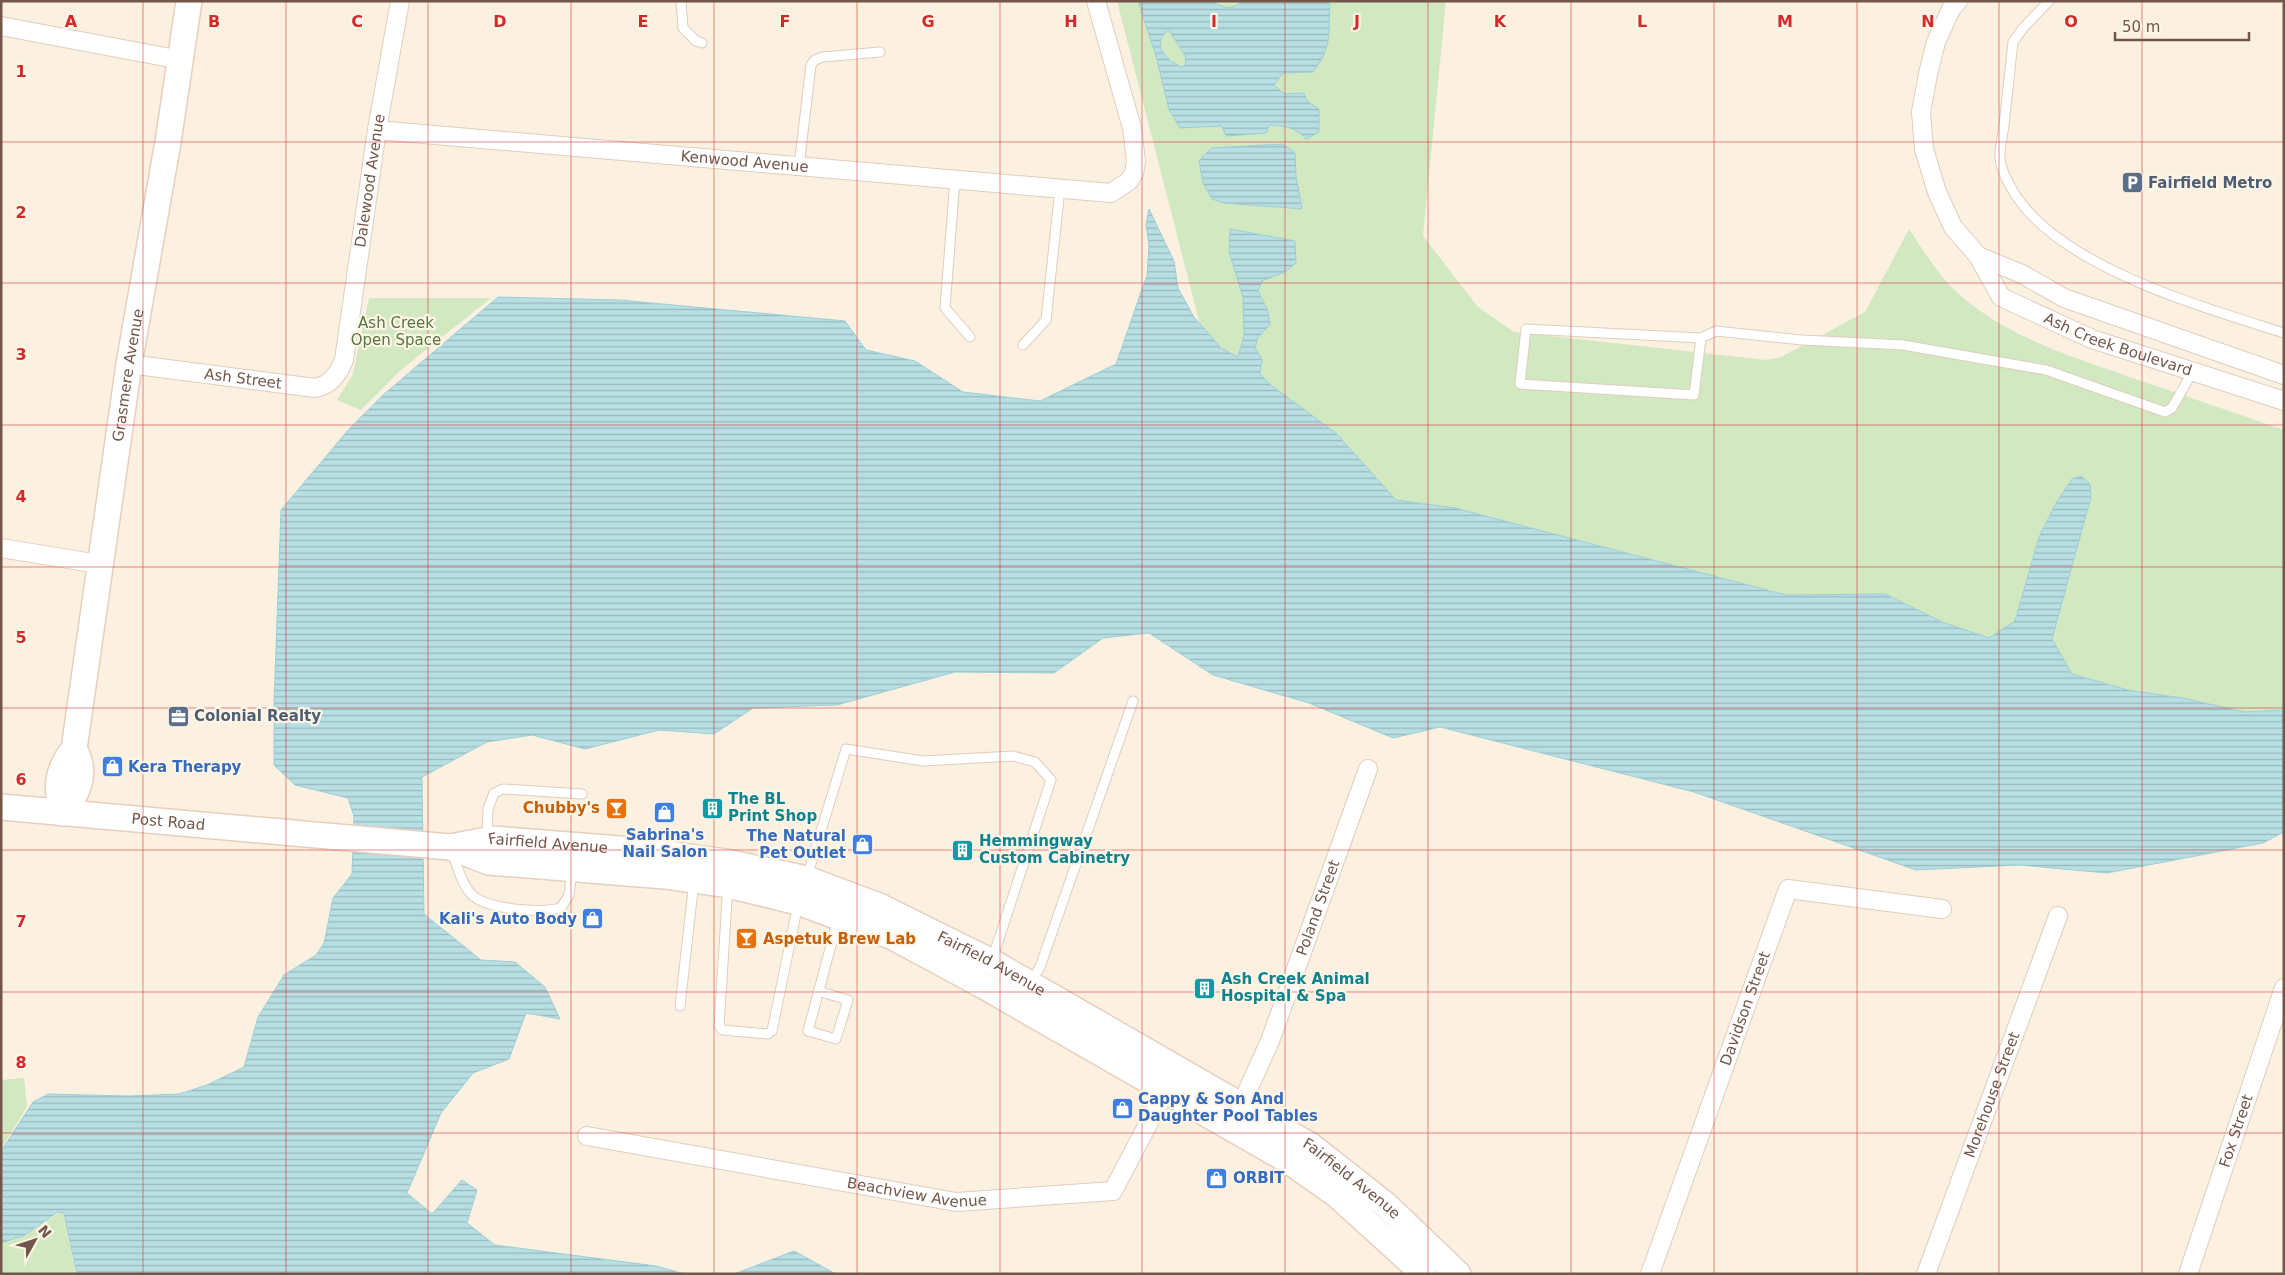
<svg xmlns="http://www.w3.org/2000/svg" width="2285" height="1275" font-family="'DejaVu Sans',sans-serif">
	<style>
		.green { fill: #d2e8c1 }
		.water { fill: url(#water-rules); stroke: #9dcfd6; fill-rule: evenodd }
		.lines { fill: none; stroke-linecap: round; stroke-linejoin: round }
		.lane-casing { stroke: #dfcdbe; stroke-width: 11 }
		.street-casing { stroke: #dfcdbe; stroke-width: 20 }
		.secondary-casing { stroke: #e6cfbe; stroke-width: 28 }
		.lane { stroke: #fff; stroke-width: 9 }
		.street { stroke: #fff; stroke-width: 18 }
		.secondary { stroke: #fff; stroke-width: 25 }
		.grid { fill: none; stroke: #d62828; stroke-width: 1; stroke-opacity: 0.55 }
		.labels { text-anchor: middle; stroke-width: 4.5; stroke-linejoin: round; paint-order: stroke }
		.street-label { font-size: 15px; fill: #725649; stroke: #fff5e7 }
		.service-label { font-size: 15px; font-weight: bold; fill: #4e5e75; stroke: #fff5e7; text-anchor: start }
		.park-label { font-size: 15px; fill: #537842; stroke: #fff5e7 }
		.shop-label { font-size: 15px; font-weight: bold; fill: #366cbe; stroke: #fff5e7; text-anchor: start }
		.culture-label { font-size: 15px; font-weight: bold; fill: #0d838f; stroke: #fff5e7; text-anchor: start }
		.food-label { font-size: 15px; font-weight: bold; fill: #c56008; stroke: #fff5e7; text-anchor: end }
		.grid-label { font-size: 16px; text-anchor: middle; font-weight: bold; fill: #d62828; stroke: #fff5e7; stroke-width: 4.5; stroke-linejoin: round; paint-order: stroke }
	</style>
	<defs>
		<pattern id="water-rules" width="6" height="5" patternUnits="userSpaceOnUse" patternTransform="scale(1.25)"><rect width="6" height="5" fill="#b7dfe4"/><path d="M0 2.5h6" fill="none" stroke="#99b8bb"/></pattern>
	</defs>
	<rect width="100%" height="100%" fill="#fcf1e1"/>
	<g class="green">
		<path d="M1117 1H1446L1423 236 1478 307 1514 332 1766 360 1781 357 1865 312 1909 229C1927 257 1945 285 1972 305 2018 340 2075 358 2130 377 2181 394 2232 412 2284 430V760L1398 547 1220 403Z"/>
		<polygon points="369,298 491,298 402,369 361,410 337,400 353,374"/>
		<polygon points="24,1078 27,1107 1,1149 1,1080"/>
		<polygon points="59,1213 64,1213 76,1274 1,1274 1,1243 25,1235"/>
	</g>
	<g class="water">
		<path d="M1138 1H1214C1222 8 1234 11 1241 1H1328L1330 4C1328 34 1333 46 1313 72L1283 73 1274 85 1284 94 1304 93 1307 101 1319 109V132L1306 139C1296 127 1284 126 1269 125L1266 133 1226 136 1222 126 1180 128 1169 109 1156 56ZM1169 30 1185 56 1186 64 1182 67C1166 61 1150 43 1169 30Z"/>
		<polygon points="1283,144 1295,153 1296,176 1302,209 1224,203 1212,199 1203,183 1199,161 1211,148"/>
		<polygon points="1149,209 1174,261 1178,288 1194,317 1221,348 1238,357 1244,336 1243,297 1229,252 1230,229 1295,241 1296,263 1285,272 1262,281 1258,291 1268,311 1270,325 1258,337 1255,347 1262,360 1260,374 1272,386 1336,433 1396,500 1455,508 1786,595 1885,594 1942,622 1989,638 2015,621 2039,537 2056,503 2072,479 2081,476 2090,484 2091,497 2052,639 2072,674 2128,690 2182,698 2245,712 2284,710 2284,832 2263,843 2107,873 2019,865 1916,870 1694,792 1440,727 1393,738 1309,703 1213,675 1149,633 1103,638 1054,673 955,672 837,705 753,708 714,734 659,730 585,749 532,735 487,742 422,777 424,914 481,960 515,962 545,987 560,1019 526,1013 509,1059 473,1073 441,1113 407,1193 432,1214 462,1180 477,1190 467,1223 495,1245 656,1266 685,1274 77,1274 64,1213 58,1212 25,1235 1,1243 1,1151 33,1102 48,1094 128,1096 179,1094 207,1085 244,1067 258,1017 284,975 316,955 324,943 333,898 352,874 354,816 348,798 295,785 274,765 274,703 281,510 349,429 383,395 498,297 620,300 845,321 866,350 915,361 963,392 1040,401 1116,364 1147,275 1149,245 1146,225"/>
		<polygon points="794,1251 836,1274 734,1274"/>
	</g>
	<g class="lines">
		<defs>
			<g id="lane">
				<polyline points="681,1 683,28 696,41 702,43"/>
				<path d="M2049 1 2024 27 2013 42C2010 70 2007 97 2004 125 2003 136 1999 148 2000 159 2001 170 2007 181 2013 191 2058 267 2203 307 2284 333"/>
				<polyline points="799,166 811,65 815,60 823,57 880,52"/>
				<polyline points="955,180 945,308 970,337"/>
				<polyline points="1701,338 1694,395 1520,384 1526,329 1701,338 1716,331 1802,340 1903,345 2046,370 2165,412 2172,408 2193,371"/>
				<polyline points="1023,345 1046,320 1060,189"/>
				<polyline points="487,837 488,809 494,793 503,789 582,794"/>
				<path d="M452 852C457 865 461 883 471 894 487 910 540 913 561 908L569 895 572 869"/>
				<polyline points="807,877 846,749 923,761 1013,756 1035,762 1051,780 992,960"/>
				<polyline points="728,885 719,1025 722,1030 768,1034 772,1031 798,904"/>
				<polyline points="1030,983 1040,967 1133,701"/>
				<polyline points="818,991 848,1000 836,1039 808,1031 838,919"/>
				<polyline points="680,1006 694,881"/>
			</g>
			<g id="street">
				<path id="s1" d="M1958 1 1951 9 1936 42 1928 74 1921 112 1924 149 1937 192 1953 227 1978 256 2001 297 2092 339 2284 401"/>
				<polyline points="1,26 181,60"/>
				<path id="s2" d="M377 130 1111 193 1129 181 1134 173 1136 161 1132 128 1096 1"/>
				<polyline points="1978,256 2022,274 2064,298 2284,375"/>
				<path id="s3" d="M129 364 315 388C331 385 338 374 344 360L377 130 400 1"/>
				<polyline points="1,548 99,564"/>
				<path id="s4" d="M1236 1116 1270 1041 1368 769"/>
				<path id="s5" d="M587 1136 956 1202 1113 1191 1171 1080"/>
				<path id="s6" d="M1650 1274 1788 889 1942 909"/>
				<path id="s7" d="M1926 1274 2058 916"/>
				<path id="s8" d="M2188 1274 2284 988"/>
			</g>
			<g id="secondary">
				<path id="s9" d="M1 807 450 847 489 862 665 876 728 885 798 902 891 936 982 985 1289 1161 1337 1195 1424 1274"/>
				<path id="s10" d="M62 813C56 787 56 771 74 749L129 364 168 142 189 1"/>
				<path d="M62 813C78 793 88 773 74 749"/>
				<path id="s11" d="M450 847 492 839 646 851 726 862 807 879 879 906 992 962 1311 1146 1386 1205 1458 1274"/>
			</g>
		</defs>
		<use href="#lane" class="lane-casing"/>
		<use href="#street" class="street-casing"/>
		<use href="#secondary" class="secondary-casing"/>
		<use href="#lane" class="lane"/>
		<use href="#street" class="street"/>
		<use href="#secondary" class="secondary"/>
	</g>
	<path class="grid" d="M143 1V1274M286 1V1274M428 1V1274M571 1V1274M714 1V1274M857 1V1274M1000 1V1274M1142 1V1274M1285 1V1274M1428 1V1274M1571 1V1274M1714 1V1274M1857 1V1274M1999 1V1274M2142 1V1274M1 142H2284M1 283H2284M1 425H2284M1 567H2284M1 708H2284M1 850H2284M1 992H2284M1 1133H2284"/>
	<defs>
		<symbol id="parking-square" viewBox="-11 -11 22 22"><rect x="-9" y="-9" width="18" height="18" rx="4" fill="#5c6f8a" stroke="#fff5e7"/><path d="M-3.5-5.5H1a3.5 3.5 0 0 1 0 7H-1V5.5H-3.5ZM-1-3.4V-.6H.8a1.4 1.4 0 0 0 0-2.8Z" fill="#fff"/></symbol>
		<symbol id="office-square" viewBox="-11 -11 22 22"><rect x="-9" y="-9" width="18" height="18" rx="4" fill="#5c6f8a" stroke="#fff5e7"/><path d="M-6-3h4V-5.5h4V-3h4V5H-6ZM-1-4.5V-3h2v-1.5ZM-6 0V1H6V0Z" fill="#fff"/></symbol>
		<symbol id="shop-square" viewBox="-11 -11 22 22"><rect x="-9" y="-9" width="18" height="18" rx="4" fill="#3f7fe0" stroke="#fff5e7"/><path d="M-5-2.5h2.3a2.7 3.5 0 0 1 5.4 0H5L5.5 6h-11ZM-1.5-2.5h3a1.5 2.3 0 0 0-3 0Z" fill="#fff"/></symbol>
		<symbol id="bar-square" viewBox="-11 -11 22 22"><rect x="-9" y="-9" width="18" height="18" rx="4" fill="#e8710a" stroke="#fff5e7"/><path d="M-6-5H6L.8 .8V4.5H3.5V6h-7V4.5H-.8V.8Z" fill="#fff"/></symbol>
		<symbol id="building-square" viewBox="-11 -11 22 22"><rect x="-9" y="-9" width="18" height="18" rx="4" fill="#0f9aa8" stroke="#fff5e7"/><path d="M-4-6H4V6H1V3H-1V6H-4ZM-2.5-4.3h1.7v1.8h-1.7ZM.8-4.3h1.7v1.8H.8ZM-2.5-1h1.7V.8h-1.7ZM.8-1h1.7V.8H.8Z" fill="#fff"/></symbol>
	</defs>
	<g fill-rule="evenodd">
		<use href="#parking-square" x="2120" y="170" width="25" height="25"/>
		<use href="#office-square" x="166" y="704" width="25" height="25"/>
		<use href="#shop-square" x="100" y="754" width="25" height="25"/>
		<use href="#bar-square" x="604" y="796" width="25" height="25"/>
		<use href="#building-square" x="700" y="796" width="25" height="25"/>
		<use href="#shop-square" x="652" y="800" width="25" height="25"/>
		<use href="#shop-square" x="850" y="832" width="25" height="25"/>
		<use href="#building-square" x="950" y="838" width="25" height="25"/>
		<use href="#shop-square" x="580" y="906" width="25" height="25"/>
		<use href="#bar-square" x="734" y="926" width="25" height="25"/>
		<use href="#building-square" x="1192" y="976" width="25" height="25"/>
		<use href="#shop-square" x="1110" y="1096" width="25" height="25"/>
		<use href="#shop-square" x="1204" y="1166" width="25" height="25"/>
	</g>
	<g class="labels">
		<g class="street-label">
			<text dy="5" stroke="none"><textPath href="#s2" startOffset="369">Kenwood Avenue</textPath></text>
			<text dy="5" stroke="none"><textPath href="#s3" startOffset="411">Dalewood Avenue</textPath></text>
			<text dy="5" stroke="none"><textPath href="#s1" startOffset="451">Ash Creek Boulevard</textPath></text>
			<text dy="5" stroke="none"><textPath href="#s10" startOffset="446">Grasmere Avenue</textPath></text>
			<text dy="5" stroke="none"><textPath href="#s3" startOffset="115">Ash Street</textPath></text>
			<text dy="5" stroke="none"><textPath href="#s9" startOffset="168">Post Road</textPath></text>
			<text dy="5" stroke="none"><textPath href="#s11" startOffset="99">Fairfield Avenue</textPath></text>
			<text dy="5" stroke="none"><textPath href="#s4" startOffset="224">Poland Street</textPath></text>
			<text dy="5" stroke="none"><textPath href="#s11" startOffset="564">Fairfield Avenue</textPath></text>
			<text dy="5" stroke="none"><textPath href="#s6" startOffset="282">Davidson Street</textPath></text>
			<text dy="5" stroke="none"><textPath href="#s7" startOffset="191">Morehouse Street</textPath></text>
			<text dy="5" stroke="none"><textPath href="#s8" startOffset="151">Fox Street</textPath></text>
			<text dy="5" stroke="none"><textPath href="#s11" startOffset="984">Fairfield Avenue</textPath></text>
			<text dy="5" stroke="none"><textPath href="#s5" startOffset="335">Beachview Avenue</textPath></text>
		</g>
		<g class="service-label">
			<text x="2148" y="188">Fairfield Metro</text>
			<text x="194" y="721">Colonial Realty</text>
		</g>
		<g class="park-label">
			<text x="396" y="328">Ash Creek<tspan x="396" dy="17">Open Space</tspan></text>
		</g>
		<g class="shop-label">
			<text x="128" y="772">Kera Therapy</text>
			<text x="665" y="840" text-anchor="middle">Sabrina's<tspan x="665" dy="17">Nail Salon</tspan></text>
			<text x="846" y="841" text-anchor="end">The Natural<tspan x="846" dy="17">Pet Outlet</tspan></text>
			<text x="577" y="924" text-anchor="end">Kali's Auto Body</text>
			<text x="1138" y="1104">Cappy &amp; Son And<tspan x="1138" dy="17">Daughter Pool Tables</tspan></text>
			<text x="1233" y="1183">ORBIT</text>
		</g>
		<g class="culture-label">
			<text x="728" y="804">The BL<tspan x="728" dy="17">Print Shop</tspan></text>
			<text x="979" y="846">Hemmingway<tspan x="979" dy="17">Custom Cabinetry</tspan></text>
			<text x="1221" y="984">Ash Creek Animal<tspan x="1221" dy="17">Hospital &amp; Spa</tspan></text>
		</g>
		<g class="food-label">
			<text x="600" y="813">Chubby's</text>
			<text x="763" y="944" text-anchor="start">Aspetuk Brew Lab</text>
		</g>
	</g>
	<g class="grid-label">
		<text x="71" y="27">A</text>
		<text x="214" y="27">B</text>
		<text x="357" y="27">C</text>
		<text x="500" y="27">D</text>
		<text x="643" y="27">E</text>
		<text x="785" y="27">F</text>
		<text x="928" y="27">G</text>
		<text x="1071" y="27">H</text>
		<text x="1214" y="27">I</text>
		<text x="1357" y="27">J</text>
		<text x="1500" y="27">K</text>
		<text x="1642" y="27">L</text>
		<text x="1785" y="27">M</text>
		<text x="1928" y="27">N</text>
		<text x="2071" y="27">O</text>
		<text x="21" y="77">1</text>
		<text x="21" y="218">2</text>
		<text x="21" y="360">3</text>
		<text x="21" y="502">4</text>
		<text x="21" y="643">5</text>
		<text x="21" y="785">6</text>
		<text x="21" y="927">7</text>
		<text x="21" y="1068">8</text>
	</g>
	<rect width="2285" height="1275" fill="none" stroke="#725649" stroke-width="5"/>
	<g transform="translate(35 1240) rotate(50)" stroke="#fff5e7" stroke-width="4" paint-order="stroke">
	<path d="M0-4L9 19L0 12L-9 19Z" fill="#725649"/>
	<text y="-8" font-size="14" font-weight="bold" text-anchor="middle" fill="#725649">N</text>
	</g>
	<path d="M2115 32v8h134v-8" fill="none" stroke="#725649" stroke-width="2.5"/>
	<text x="2122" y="32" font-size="15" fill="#725649" stroke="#fff5e7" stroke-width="4" paint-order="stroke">50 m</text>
</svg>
